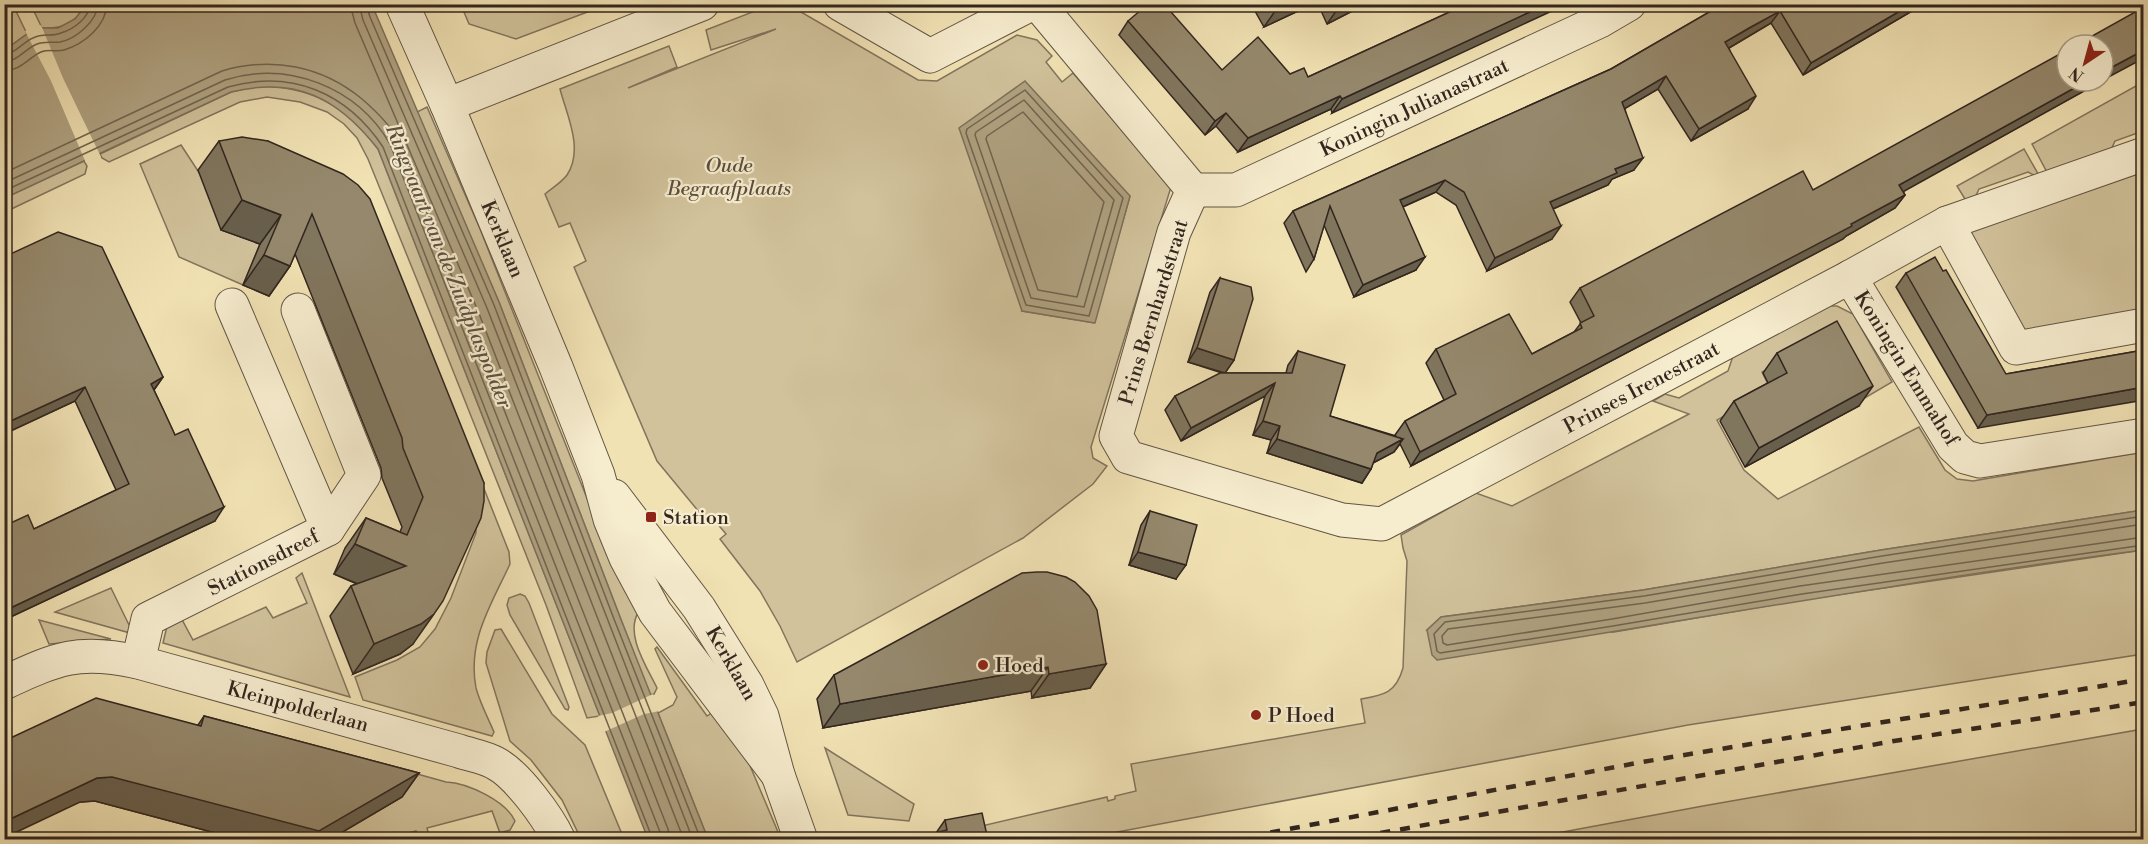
<svg xmlns="http://www.w3.org/2000/svg" width="2148" height="844" font-family="'Libre Bodoni',serif">
	<style>
		.green { fill: #d1c29b; stroke: #82745d; stroke-width: 1.5; fill-rule: evenodd }
		.water { fill: #b0a281; stroke: #7e705a; stroke-width: 1.5 }
		.pier { fill: #f1e2b4 }
		.lines { fill: none; stroke-linecap: round; stroke-linejoin: round }
		.shore { stroke: #716450; stroke-width: 1.5 }
		.minor-casing { stroke: #625544; stroke-width: 35 }
		.minor { stroke: #f6ecce; stroke-width: 33 }
		.rail { stroke: #32261f; stroke-width: 4.5; stroke-dasharray: 10 10; stroke-linecap: butt }
		.wall { fill: #80755d; stroke: #32261f; stroke-width: 1.5 }
		.shaded-wall { fill: #685f4c; stroke: #32261f; stroke-width: 1.5 }
		.building { fill: #95886c; stroke: #32261f; stroke-width: 1.5 }
		.poi-dot { fill: #8f2418; stroke: #f6ecce; stroke-width: 2 }
		.labels { text-anchor: middle; stroke-width: 4.5; stroke-linejoin: round; paint-order: stroke }
		.street-label { font-size: 20px; fill: #32261f; stroke: #f6ecce }
		.park-label { font-size: 20px; font-style: italic; fill: #5a4d3e; stroke: #f6ecce }
		.poi-label { font-size: 20px; fill: #32261f; stroke: #f6ecce; text-anchor: start }
		.water-label { font-size: 21px; font-style: italic; fill: #5e5141; stroke: #f6ecce }
	</style>
	<rect width="100%" height="100%" fill="#f1e2b4"/>
	<filter id="stains"><feTurbulence type="fractalNoise" baseFrequency=".00333" numOctaves="4"/><feColorMatrix values="0 0 0 0 .2 0 0 0 0 .09 0 0 0 0 .02 0 0 0 .5 -.17"/></filter>
	<radialGradient id="worn" r=".72"><stop offset=".6" stop-color="#630" stop-opacity="0"/><stop offset="1" stop-color="#630" stop-opacity=".3"/></radialGradient>
	<g class="green">
		<path d="M773 4 789 5 918 80 937 81 1017 35 1037 40 1052 56 1046 62 1062 82 1073 73 1171 187 1091 447 1093 458 1107 466 1093 484 1023 538 797 662 780 626 760 591 720 539 726 534 710 515 704 518 657 461 574 267 586 261 570 223 559 227 545 194C552 188 561 183 567 175 584 149 567 116 560 89L669 46 677 67 628 88 776 29 711 50 706 30ZM1130 196 1094 323 1022 311Z"/>
		<polygon points="5,5 13,5 27,34 5,50"/>
		<path d="M31 5H86C74 24 64 29 42 28Z"/>
		<polygon points="461,5 606,5 516,39 469,24"/>
		<polygon points="2143,82 2143,131 2115,141 2109,154 2049,176 2032,144"/>
		<path d="M256 86C312 86 344 105 378 149L600 716 587 718 546 605 417 280 368 159 357 138 344 124 327 112 300 102 267 97 240 102 109 162 102 158 100 154 231 92Z"/>
		<path d="M427 107 480 229 604 541 639 611C624 634 647 667 657 688L654 694 650 695 499 302 417 112Z"/>
		<polygon points="181,145 198,171 260,244 243,285 179,257 140,164"/>
		<polygon points="2024,149 2041,179 2028,172 1979,189 1973,202 1968,204 1957,186"/>
		<polygon points="84,161 87,166 85,174 5,212 4,198"/>
		<polygon points="2143,169 2143,319 2019,342 1958,234"/>
		<path d="M391 253 509 552 510 564C491 605 467 641 476 688 480 703 488 718 494 732L492 736 363 700 355 677 397 660 420 647 435 629 451 598 476 533 475 511Z"/>
		<path d="M1820 306H1837L1853 314 1892 382 1858 402 1825 339 1762 372 1771 390 1717 420 1744 470 1778 499 1919 427 1945 470 1957 479 1973 481 2143 452V510L1881 550 1643 590 1441 617 1427 630 1614 632 1802 600 2143 550V654L1688 725 1080 839H975L973 828 1107 797 1108 801 1115 799V796L1136 791 1131 764 1365 723 1361 699C1384 695 1396 693 1403 668L1407 561 1403 548 1401 535 1476 493 1512 506 1689 414 1653 401 1665 394 1679 398 1728 371 1734 353Z"/>
		<polygon points="302,573 350,697 163,643 167,626 180,616 193,640 266,607 273,618 307,603 296,578"/>
		<polygon points="111,588 131,629 130,633 55,612"/>
		<polygon points="520,594 525,596 529,603 569,707 568,710 565,709 510,615 507,605 509,598"/>
		<polygon points="39,620 111,639 49,644"/>
		<polygon points="501,629 552,714 585,745 624,839 581,839 562,800 531,760 510,741 486,663 487,652 495,630"/>
		<polygon points="657,647 707,716 716,710 748,761 781,839 708,839 658,713 673,705 677,697 655,649"/>
		<polygon points="2143,729 2143,839 1525,839 1703,806"/>
		<polygon points="825,748 914,804 909,821 848,815"/>
		<path d="M335 751 446 782C468 783 506 801 515 821L510 830 500 833 492 811 427 828 430 839H419L416 831 385 839H329L401 797Z"/>
	</g>
	<g class="water">
		<path d="M86 5H372L499 302 620 617 708 839H648L378 149C338 98 296 76 231 92L5 198V50L27 34 42 28H58L75 19Z"/>
		<polygon points="1025,81 1130,196 1095,323 1022,311 959,128"/>
		<path d="M2143 510V550C1907 581 1672 623 1437 660L1432 655 1427 630 1441 617 1643 590 1881 550Z"/>
	</g>
	<g class="pier">
		<polygon points="41,25 63,78 101,157 86,163 51,81 25,31"/>
		<polygon points="653,694 660,711 644,714 604,732 598,716 612,713"/>
	</g>
	<g class="lines">
		<g class="shore">
			<polyline points="350,4 355,23 478,311 684,840"/>
			<polyline points="359,4 363,20 487,308 693,840"/>
			<polyline points="366,4 370,17 494,305 614,619 701,840"/>
			<path d="M4 55C16 53 23 42 33 38 43 33 52 37 61 33 74 29 89 18 90 4"/>
			<path d="M4 62C18 61 25 49 37 44 45 41 51 43 60 42 76 39 97 21 98 4"/>
			<path d="M4 71C20 71 28 58 41 52 49 49 57 52 64 50 84 44 106 26 107 4"/>
			<polygon points="1025,90 1123,198 1089,316 1026,305 966,133 967,129"/>
			<polygon points="1024,100 1114,200 1084,307 1031,298 975,135 976,132"/>
			<polygon points="1023,112 1104,202 1077,297 1038,290 986,139 987,136"/>
			<path d="M4 173 222 71C272 56 322 66 362 99 376 111 390 125 399 141L668 829 670 840"/>
			<path d="M4 183 225 80C288 60 357 87 390 144L660 832 661 840"/>
			<path d="M4 191 228 87C292 69 347 93 383 147L653 840"/>
			<polyline points="2144,516 1882,556 1644,596 1445,622 1434,634 1437,651 1440,653 1613,626 1802,594 2144,545"/>
			<polyline points="2144,524 1883,563 1645,603 1448,629 1442,636 1443,643 1447,645 1612,619 1800,586 2144,537"/>
		</g>
		<defs>
			<g id="minor">
				<polyline points="402,4 447,105 556,367 598,475 610,519 626,558 655,612 778,775"/>
				<polyline points="840,4 930,56 1031,4"/>
				<polyline points="1038,4 1193,190 1174,232 1116,436 1128,457 1342,520 1382,524 1850,277 1947,223 2144,154"/>
				<polyline points="447,105 702,4"/>
				<polyline points="1193,190 1236,190 1600,21 1629,4"/>
				<polyline points="1947,223 2016,348 2144,325"/>
				<polyline points="1850,277 1953,446 1965,457 1980,461 2144,435"/>
				<polyline points="298,310 364,475 328,529"/>
				<polyline points="614,496 699,608 747,685 762,716 778,775 801,840"/>
				<polyline points="138,662 148,619 328,529 232,305"/>
				<path d="M4 683C58 658 78 649 138 662L459 751C470 755 485 757 495 763 517 774 548 817 559 840"/>
			</g>
		</defs>
		<use href="#minor" class="minor-casing"/>
		<use href="#minor" class="minor"/>
		<g class="rail">
			<polyline points="1231,840 1642,762 2144,679"/>
			<polyline points="1341,840 1894,741 2144,702"/>
		</g>
	</g>
	<g class="wall">
		<polygon points="1251,4 1313,4 1264,27"/>
		<polygon points="1318,4 1366,4 1327,24"/>
		<polygon points="1467,4 1332,113 1331,109 1238,152 1216,126 1205,135 1119,35 1128,21 1222,70 1290,74 1308,77"/>
		<polygon points="1723,4 1924,4 1803,75 1771,23 1729,48 1748,109 1691,141 1658,89 1625,108 1634,170 1612,179 1608,185 1553,209 1552,239 1487,271 1456,205 1436,192 1403,207 1416,270 1354,297 1324,225 1314,259 1306,272 1284,223 1293,211 1611,69"/>
		<polygon points="2102,81 1903,191 1905,195 1895,208 1846,236 1843,239 1411,466 1400,444 1394,452 1373,463 1371,469 1362,483 1267,453 1271,440 1253,435 1265,396 1181,441 1165,410 1175,396 1222,373 1188,362 1210,292 1220,278 1234,360 1225,373 1286,373 1288,365 1298,351 1330,416 1396,436 1395,435 1405,421 1444,400 1426,363 1436,349 1532,354 1574,332 1581,323 1570,302 1580,288 1813,190"/>
		<polygon points="219,141 268,141 484,483 413,644 400,654 353,674 330,616 351,586 357,584 334,574 345,548 366,518 400,532 402,527 382,478 381,468 295,254 290,266 269,296 243,285 260,244 221,230 198,170"/>
		<polygon points="4,257 163,377 154,390 215,521 4,620 4,526 34,529 116,490 75,401 4,434"/>
		<polygon points="1906,273 2006,374 2144,350 1978,428 1896,287"/>
		<polygon points="1777,353 1859,406 1745,467 1720,421 1734,401 1768,383 1763,373"/>
		<polygon points="1150,511 1176,579 1129,565 1141,525"/>
		<polygon points="1106,664 1090,688 1032,698 1031,691 823,728 817,699 834,675"/>
		<polygon points="204,716 419,773 402,797 329,840 242,840 95,801 80,802 198,725"/>
		<polygon points="945,820 988,840 929,840 934,833 936,833"/>
	</g>
	<g class="shaded-wall">
		<polygon points="1280,4 1313,4 1264,27"/>
		<polygon points="1341,4 1366,4 1327,24"/>
		<polygon points="1547,4 1567,4 1332,113 1342,99"/>
		<polygon points="1912,4 1924,4 1803,75 1811,63"/>
		<polygon points="1780,11 1771,23 1717,55 1725,42"/>
		<polygon points="2144,50 2144,58 2103,80 2103,72"/>
		<polygon points="1666,76 1658,89 1614,115 1622,102"/>
		<polygon points="2087,81 2102,81 1890,199 1899,185"/>
		<polygon points="1340,96 1331,109 1238,152 1248,138"/>
		<polygon points="1756,96 1748,109 1691,141 1699,129"/>
		<polygon points="1226,113 1216,126 1205,135 1215,121"/>
		<polygon points="1643,158 1634,170 1612,179 1608,185 1541,214 1550,202 1615,169"/>
		<polygon points="1445,180 1436,192 1391,212 1400,200"/>
		<polygon points="1905,195 1895,208 1846,236 1843,239 1411,466 1420,452 1851,224"/>
		<polygon points="242,200 281,215 260,244 221,230"/>
		<polygon points="1561,226 1552,239 1487,271 1495,258"/>
		<polygon points="264,255 290,266 269,296 243,285"/>
		<polygon points="1425,257 1416,270 1354,297 1363,285"/>
		<polygon points="1197,348 1234,360 1225,373 1188,362"/>
		<polygon points="163,377 153,391 151,384"/>
		<polygon points="1275,383 1265,396 1181,441 1191,428"/>
		<polygon points="1873,386 1859,406 1745,467 1759,448"/>
		<polygon points="85,387 75,401 4,434 4,424"/>
		<polygon points="2144,387 2144,400 1978,428 1987,415"/>
		<polygon points="1263,421 1280,426 1271,440 1253,435"/>
		<polygon points="1277,439 1371,469 1362,483 1267,453"/>
		<polygon points="1403,439 1394,452 1367,466 1377,453"/>
		<polygon points="224,507 215,521 4,620 4,611"/>
		<polygon points="355,544 406,566 385,595 334,574"/>
		<polygon points="1138,552 1186,565 1176,579 1129,565"/>
		<polygon points="434,614 413,644 400,654 353,674 374,644"/>
		<polygon points="1106,664 1090,688 1032,698 1049,674"/>
		<polygon points="1048,667 1031,691 823,728 840,704"/>
		<polygon points="419,773 402,797 329,840 242,840 95,801 80,802 4,838 4,822 97,778 112,777"/>
	</g>
	<g class="building">
		<polygon points="1148,4 1164,4 1222,70 1258,37 1290,74 1304,68 1308,77 1467,4 1547,4 1342,99 1340,96 1248,138 1226,113 1215,121 1128,21"/>
		<polygon points="1723,4 1912,4 1811,63 1780,11 1749,28 1725,42 1756,96 1699,129 1666,76 1622,102 1643,158 1615,169 1617,173 1550,202 1561,226 1495,258 1464,192 1445,180 1400,200 1425,257 1363,285 1330,206 1314,259 1293,211 1611,69"/>
		<polygon points="2137,11 2144,22 2144,50 2103,72 2103,45 2076,45"/>
		<polygon points="2067,50 2067,81 2087,81 1899,185 1905,195 1851,224 1852,226 1420,452 1405,421 1456,394 1436,349 1509,314 1532,354 1582,328 1580,323 1594,316 1580,288 1803,171 1813,190"/>
		<polygon points="242,137 268,141 343,174 358,185 370,199 484,483 484,501 481,518 443,601 434,614 421,624 374,644 351,586 406,566 355,544 366,518 407,535 423,497 403,448 402,438 312,214 290,266 264,255 281,215 242,200 219,141"/>
		<polygon points="58,232 102,247 163,377 151,384 163,409 175,435 188,429 224,507 4,611 4,542 8,541 4,533 4,526 28,515 34,529 129,484 85,387 4,424 4,257"/>
		<polygon points="1935,257 1943,271 1946,270 2006,374 2144,350 2144,387 1987,415 1906,273"/>
		<polygon points="1220,278 1251,287 1253,299 1234,360 1197,348"/>
		<polygon points="1837,321 1873,386 1759,448 1734,401 1787,373 1777,353"/>
		<polygon points="1298,351 1345,365 1330,416 1403,439 1377,453 1371,469 1277,439 1280,426 1263,421 1275,383 1191,428 1175,396 1220,373 1292,373"/>
		<polygon points="1150,511 1197,525 1186,565 1138,552"/>
		<polygon points="1037,572 1047,572 1066,577 1075,582 1089,596 1097,610 1106,664 1049,674 1048,667 840,704 834,675 1022,573"/>
		<polygon points="96,698 201,726 204,716 419,773 319,831 112,777 97,778 4,822 4,741"/>
		<polygon points="982,813 988,840 935,840 934,833 947,830 945,820"/>
	</g>
	<g class="poi-dot">
		<rect x="645" y="511" width="12" height="12" rx="3"/>
		<circle cx="983" cy="665" r="6"/>
		<circle cx="1256" cy="715" r="6"/>
	</g>
	<g class="labels">
		<g class="street-label">
			<text transform="translate(1414 107) rotate(-25)" y="7">Koningin Julianastraat</text>
			<text transform="translate(503 239) rotate(67)" y="7">Kerklaan</text>
			<text transform="translate(1153 312) rotate(-73)" y="7">Prins Bernhardstraat</text>
			<text transform="translate(1907 368) rotate(58)" y="7">Koningin Emmahof</text>
			<text transform="translate(1641 387) rotate(-28)" y="7">Prinses Irenestraat</text>
			<text transform="translate(263 562) rotate(-27)" y="7">Stationsdreef</text>
			<text transform="translate(732 663) rotate(60)" y="7">Kerklaan</text>
			<text transform="translate(298 706) rotate(15)" y="7">Kleinpolderlaan</text>
		</g>
		<g class="park-label">
			<text x="729" y="172">Oude<tspan x="729" dy="23">Begraafplaats</tspan></text>
		</g>
		<g class="poi-label">
			<text x="663" y="524">Station</text>
			<text x="995" y="672">Hoed</text>
			<text x="1268" y="722">P Hoed</text>
		</g>
		<g class="water-label">
			<text transform="translate(449 266) rotate(68)" y="7">Ringvaart van de Zuidplaspolder</text>
		</g>
	</g>
	<rect width="2148" height="844" fill="none" stroke="#f1e2b4" stroke-width="24"/>
	<rect x="6" y="6" width="2136" height="832" fill="none" stroke="#32261f" stroke-width="3"/>
	<rect x="12" y="12" width="2124" height="820" fill="none" stroke="#32261f" stroke-width="1.5"/>
	<g transform="translate(2085 63) rotate(216)"><circle r="28" fill="#f6ecce" stroke="#a89d88" stroke-width="1.5"/>
	<path d="M0-4.5L10 22L0 15L-10 22Z" fill="#8f2418"/>
	<text y="-9" font-size="16" font-weight="bold" text-anchor="middle" fill="#32261f">N</text>
	</g>
	<rect width="100%" height="100%" filter="url(#stains)"/>
	<rect width="100%" height="100%" fill="url(#worn)"/>
</svg>
